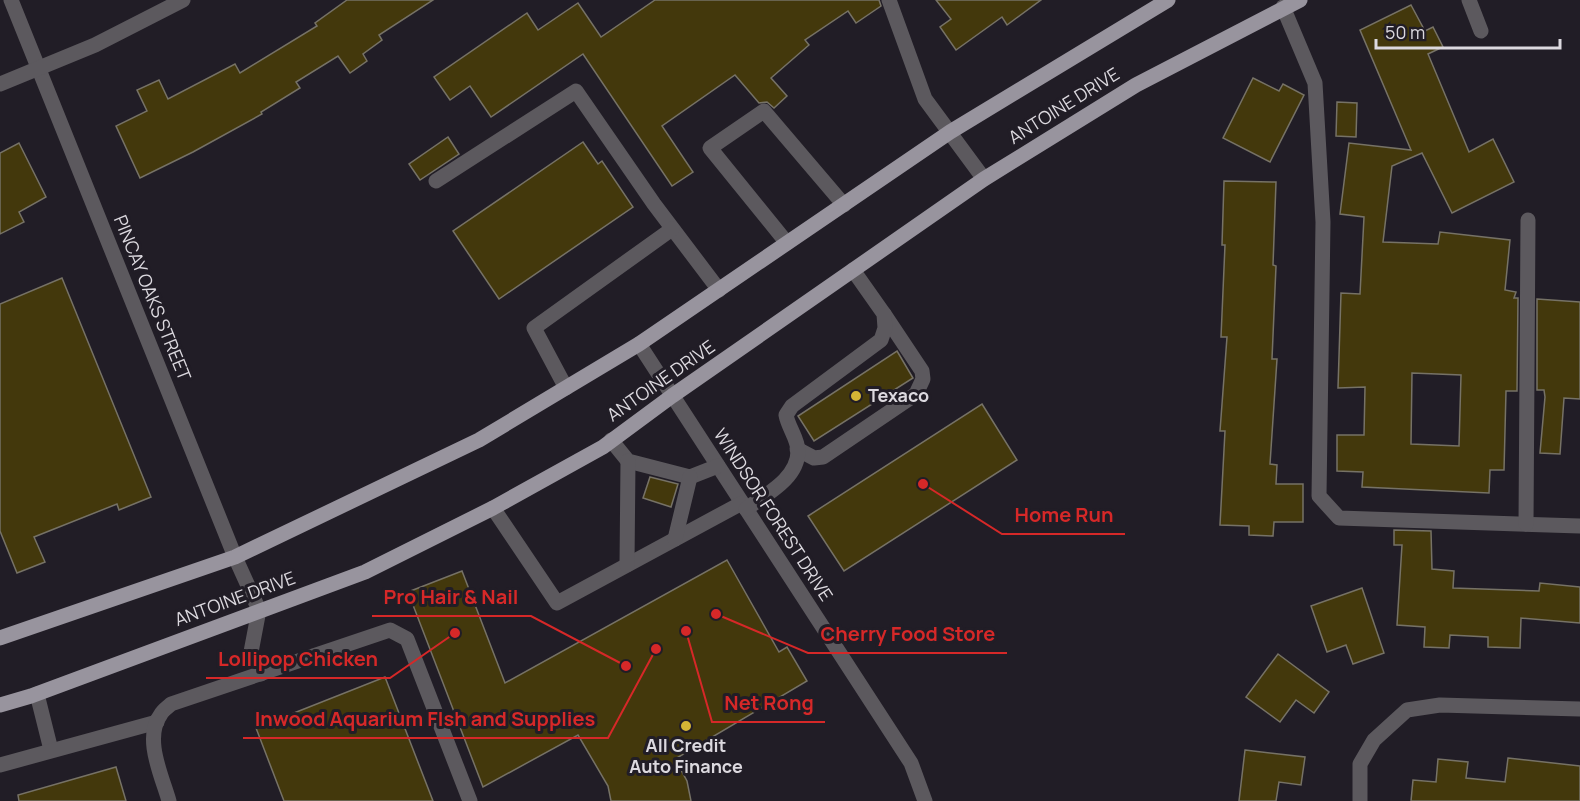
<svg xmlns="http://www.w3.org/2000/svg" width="1580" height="801" font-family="Manrope,sans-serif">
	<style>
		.building { fill: #43380c; stroke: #767266; stroke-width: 1.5; fill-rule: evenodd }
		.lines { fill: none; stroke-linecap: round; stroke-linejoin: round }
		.minor { stroke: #5c595e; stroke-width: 15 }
		.major { stroke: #98949e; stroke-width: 15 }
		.poi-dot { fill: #d5b535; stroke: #211d26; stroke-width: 2 }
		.labels { text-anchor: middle; stroke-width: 6; stroke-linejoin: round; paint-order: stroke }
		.street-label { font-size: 18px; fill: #dcd9df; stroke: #211d26 }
		.poi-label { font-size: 18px; font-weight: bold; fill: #dcd9df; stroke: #211d26; text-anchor: start }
		.leader { fill: none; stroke: #d62828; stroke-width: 2 }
		.callout-dot { fill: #d62828; stroke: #211d26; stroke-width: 2 }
		.callout-label { font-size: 20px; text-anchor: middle; font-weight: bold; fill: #d62828; stroke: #211d26; stroke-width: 6; stroke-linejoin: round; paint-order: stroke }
	</style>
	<rect width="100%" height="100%" fill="#211d26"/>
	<g class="building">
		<polygon points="347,0 433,0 379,35 382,40 363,54 367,61 350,73 338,56 296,82 300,88 261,112 262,114 193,152 140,178 116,126 147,111 137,90 159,80 168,99 235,64 240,73 317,26 315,23"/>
		<polygon points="655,0 879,0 881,6 856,23 848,11 805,40 809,45 771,78 787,96 774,108 767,102 759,103 735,75 662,126 693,172 672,186 583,54 491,117 470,86 450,100 434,77 527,13 538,30 578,3 601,37"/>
		<polygon points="936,0 1041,0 1007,25 1002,17 956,50 940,27 951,19"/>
		<path d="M1411 5 1425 31 1433 27 1443 47 1428 54 1469 152 1493 139 1514 182 1452 213 1422 153 1392 166 1383 242 1438 244 1440 232 1510 240 1505 290 1516 292 1514 298H1518L1517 391H1506L1504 470H1490L1489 493 1362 487 1363 472 1337 471V435H1364L1365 387 1338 388 1341 293 1360 294 1364 217 1340 214 1349 143 1411 150 1360 30ZM1412 373 1461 375 1459 446 1411 444Z"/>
		<polygon points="1253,78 1279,91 1283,84 1304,95 1270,162 1223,138"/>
		<polygon points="1337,102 1357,103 1356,137 1336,136"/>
		<polygon points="448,137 459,154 420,180 409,164"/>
		<polygon points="583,142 598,164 602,161 633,207 499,299 453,231"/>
		<polygon points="19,143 46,197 19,212 24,222 0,234 0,153"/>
		<polygon points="1224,181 1276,182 1273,265 1276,266 1272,359 1277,359 1270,464 1277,465 1276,484 1303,484 1303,522 1274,522 1273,536 1249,535 1249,526 1220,525 1225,431 1220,431 1227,337 1221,337 1225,245 1222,245"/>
		<polygon points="62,278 151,497 119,510 117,504 34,537 45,562 17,573 0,531 0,304"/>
		<polygon points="1537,299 1580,302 1580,399 1564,398 1560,454 1540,453 1545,397 1544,390 1537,390"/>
		<polygon points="897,351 913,378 814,441 798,416"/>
		<polygon points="982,404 1017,460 844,571 808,516"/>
		<polygon points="650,477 678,484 671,507 643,498"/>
		<polygon points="1394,530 1431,531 1432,569 1454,571 1453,588 1539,591 1540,583 1580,587 1580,623 1521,618 1520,648 1488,647 1488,637 1450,635 1449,648 1424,647 1425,627 1397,625 1402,545 1394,545"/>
		<polygon points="727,560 779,652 787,647 807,681 675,759 687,781 691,801 611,801 608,786 578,735 483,787 408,592 462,571 505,683"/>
		<polygon points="1362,588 1384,653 1353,664 1346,645 1327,652 1311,606"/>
		<polygon points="1278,654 1329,692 1314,713 1296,700 1280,722 1246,697"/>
		<polygon points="385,677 433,801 284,801 256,728"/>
		<polygon points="1245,750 1305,757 1301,785 1279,782 1276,801 1239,801"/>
		<polygon points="1508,758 1580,766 1580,801 1411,801 1413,780 1436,782 1438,759 1468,762 1466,778 1505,782"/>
		<polygon points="116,767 126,801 19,801 18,795"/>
	</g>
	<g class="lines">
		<g class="minor">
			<polyline points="11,0 235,557 259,610 251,652 261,674"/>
			<polyline points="889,0 925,99 984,179"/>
			<polyline points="1469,0 1481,31"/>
			<polyline points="1283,7 1315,83 1323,222 1319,496 1339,518 1580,526"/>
			<polyline points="0,84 95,45 183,0"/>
			<polyline points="436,181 576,91 654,204 719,290"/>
			<polyline points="787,243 710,148 764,111 844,205"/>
			<polyline points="639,344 911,763 925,801"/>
			<polyline points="566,388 534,328 672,229"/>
			<polyline points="611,440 628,461 690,477 718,466"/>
			<polyline points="797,449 814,458 823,457 916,394 923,379 922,371 884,314"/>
			<polyline points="493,508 557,603 742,503"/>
			<path d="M746 509C765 495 798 479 798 451 798 439 788 427 786 415L792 406 881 340 885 328 884 314 853 270"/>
			<polyline points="1526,524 1528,220"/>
			<polyline points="675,539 690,477"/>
			<polyline points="627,565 628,461"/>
			<polyline points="37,694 51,750"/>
			<polyline points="0,765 157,722"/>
			<path d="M169 801C162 776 143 738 161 714 163 710 168 707 171 704L390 630 407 639 470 801"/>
			<polyline points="1360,801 1360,764 1374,740 1407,710 1440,705 1580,709"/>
		</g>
		<g class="major">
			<polyline points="0,638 235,557 479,440 639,344 950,132 1168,0"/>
			<polyline points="0,705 31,696 365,572 493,508 603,447 672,396 984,179 1136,85 1300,0"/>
		</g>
	</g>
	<g class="poi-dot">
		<circle cx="856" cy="396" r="6"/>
		<circle cx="686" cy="726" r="6"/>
	</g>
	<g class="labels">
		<g class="street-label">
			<text transform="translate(1064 106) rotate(-32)" y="6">ANTOINE DRIVE</text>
			<text transform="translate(152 298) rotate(68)" y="6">PINCAY OAKS STREET</text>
			<text transform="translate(661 381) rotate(-35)" y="6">ANTOINE DRIVE</text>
			<text transform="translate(773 515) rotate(57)" y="6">WINDSOR FOREST DRIVE</text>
			<text transform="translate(235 599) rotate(-20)" y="6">ANTOINE DRIVE</text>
		</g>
		<g class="poi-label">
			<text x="868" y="402">Texaco</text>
			<text x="686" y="752" text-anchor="middle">All Credit<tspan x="686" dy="21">Auto Finance</tspan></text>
		</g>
	</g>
	<path class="leader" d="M923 484L1002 534H1125M626 666L531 616H372M716 614L808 653H1007M455 633L390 678H206M686 631L712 722H825M656 649L608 738H243"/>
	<g class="callout-dot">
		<circle cx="923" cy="484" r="6"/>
		<circle cx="626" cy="666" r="6"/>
		<circle cx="716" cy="614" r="6"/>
		<circle cx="455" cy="633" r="6"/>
		<circle cx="686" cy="631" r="6"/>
		<circle cx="656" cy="649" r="6"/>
	</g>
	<g class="callout-label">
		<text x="1064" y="522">Home Run</text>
		<text x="451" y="604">Pro Hair &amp; Nail</text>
		<text x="908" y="641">Cherry Food Store</text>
		<text x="298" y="666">Lollipop Chicken</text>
		<text x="769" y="710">Net Rong</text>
		<text x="425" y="726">Inwood Aquarium FIsh and Supplies</text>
	</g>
	<path d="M1376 39v9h184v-9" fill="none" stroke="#dcd9df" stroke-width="3"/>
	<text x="1385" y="39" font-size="18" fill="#dcd9df" stroke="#211d26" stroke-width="4.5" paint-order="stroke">50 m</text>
</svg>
